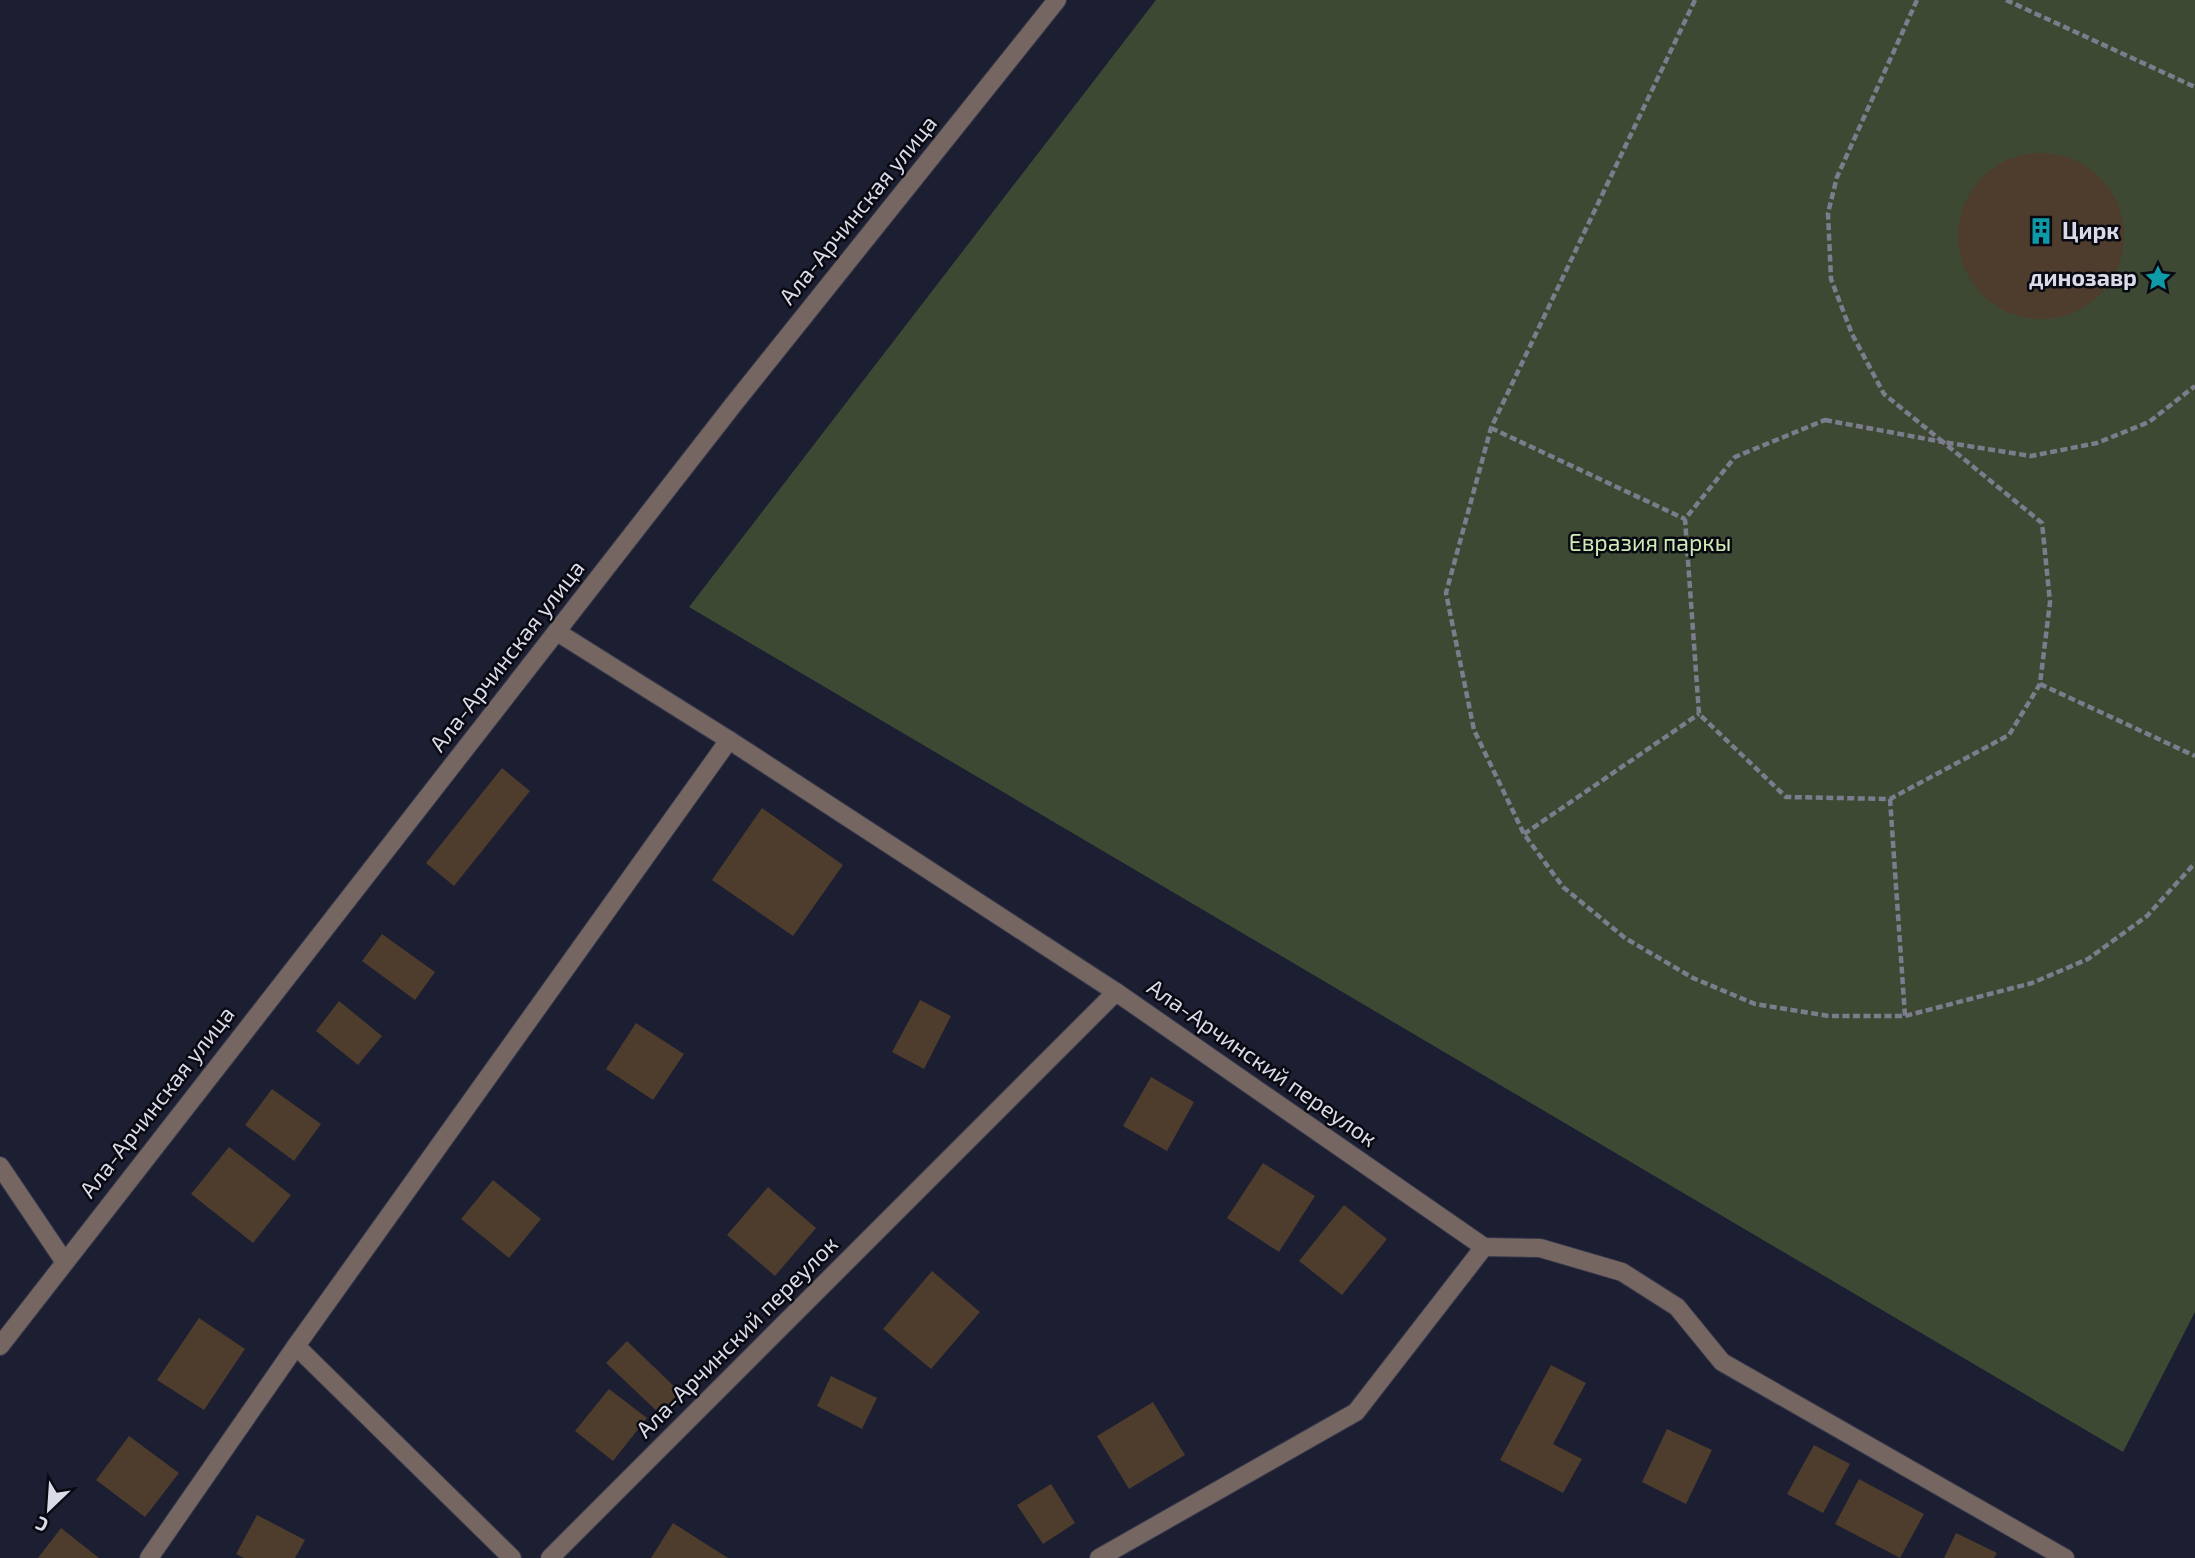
<svg xmlns="http://www.w3.org/2000/svg" width="2195" height="1558" font-family="'Exo 2',sans-serif">
	<style>
		.green { fill: #3e4934 }
		.building { fill: #4e3c2c }
		.lines { fill: none; stroke-linecap: round; stroke-linejoin: round }
		.minor-casing { stroke: #36384b; stroke-width: 20 }
		.path { stroke: #7b7d8d; stroke-width: 4.5; stroke-dasharray: 7 3.5; stroke-linecap: butt }
		.minor { stroke: #756662; stroke-width: 18 }
		.labels { text-anchor: middle; stroke-width: 5; stroke-linejoin: round; paint-order: stroke }
		.street-label { font-size: 23px; fill: #d9dbe8; stroke: #080911 }
		.poi-label { font-size: 23px; font-weight: bold; fill: #d9dbe8; stroke: #080911; text-anchor: start }
		.park-label { font-size: 23px; fill: #d0ebb6; stroke: #080911 }
	</style>
	<rect width="100%" height="100%" fill="#1c1e31"/>
	<polygon class="green" points="1156,0 2195,0 2195,1312 2123,1452 689,607"/>
	<g class="building">
		<circle cx="2041" cy="236" r="83"/>
		<polygon points="502,768 530,791 454,886 426,863"/>
		<polygon points="762,808 843,865 793,936 712,880"/>
		<polygon points="382,934 435,972 415,1000 362,961"/>
		<polygon points="920,1000 951,1016 924,1069 892,1052"/>
		<polygon points="339,1001 382,1036 358,1065 316,1031"/>
		<polygon points="636,1023 684,1054 653,1100 606,1069"/>
		<polygon points="1151,1077 1194,1102 1167,1151 1123,1126"/>
		<polygon points="272,1089 321,1124 294,1161 245,1125"/>
		<polygon points="229,1147 291,1195 253,1243 191,1194"/>
		<polygon points="1263,1163 1315,1196 1279,1252 1227,1218"/>
		<polygon points="493,1180 541,1219 509,1258 461,1219"/>
		<polygon points="768,1187 816,1228 775,1276 727,1235"/>
		<polygon points="1344,1205 1387,1239 1342,1295 1299,1261"/>
		<polygon points="932,1271 980,1312 931,1369 883,1329"/>
		<polygon points="199,1318 245,1349 204,1410 157,1380"/>
		<polygon points="627,1341 682,1394 661,1415 606,1363"/>
		<polygon points="1551,1365 1586,1383 1553,1444 1582,1459 1563,1493 1500,1460"/>
		<polygon points="831,1376 877,1398 862,1429 817,1406"/>
		<polygon points="609,1389 647,1418 613,1461 575,1431"/>
		<polygon points="1153,1402 1185,1455 1129,1489 1097,1436"/>
		<polygon points="1667,1429 1712,1450 1686,1504 1642,1482"/>
		<polygon points="129,1436 179,1473 145,1517 96,1480"/>
		<polygon points="1814,1445 1850,1464 1823,1513 1787,1494"/>
		<polygon points="1859,1479 1924,1514 1900,1558 1835,1524"/>
		<polygon points="1051,1484 1075,1523 1043,1544 1017,1505"/>
		<polygon points="257,1515 305,1540 295,1558 244,1558 236,1554"/>
		<polygon points="673,1523 728,1558 651,1558"/>
		<polygon points="61,1528 99,1558 38,1558"/>
		<polygon points="1956,1533 1997,1553 1994,1558 1944,1558"/>
	</g>
	<g class="lines">
		<defs>
			<g id="minor">
				<polyline points="557,632 729,740 1116,992"/>
				<polyline points="0,1166 64,1261"/>
				<polyline points="1484,1247 1540,1248 1622,1272 1677,1307 1722,1362 2065,1558"/>
				<polyline points="0,1346 733,405 1057,0"/>
				<polyline points="296,1346 512,1558"/>
				<polyline points="149,1558 296,1346 729,740"/>
				<polyline points="550,1558 1116,992 1484,1247 1356,1412 1099,1558"/>
			</g>
		</defs>
		<use href="#minor" class="minor-casing"/>
		<g class="path">
			<polyline points="1695,0 1491,428 1446,593 1474,730 1524,834 1563,887 1625,938 1693,978 1755,1004 1829,1016 1905,1016 2032,983 2088,959 2147,916 2195,863"/>
			<polyline points="1917,0 1837,177 1828,213 1831,279 1852,334 1884,394 1943,442 2031,456 2097,443 2149,422 2195,386"/>
			<polyline points="2006,0 2195,87"/>
			<polygon points="1825,420 1943,442 2042,523 2050,602 2040,684 2009,735 1890,799 1786,797 1699,714 1685,519 1735,457"/>
			<polyline points="1491,428 1685,519"/>
			<polyline points="2040,684 2195,756"/>
			<polyline points="1890,799 1905,1016"/>
			<polyline points="1524,834 1699,714"/>
		</g>
		<use href="#minor" class="minor"/>
	</g>
	<defs>
		<symbol id="building-bare" viewBox="-9 -9 18 18"><path d="M-4-6H4V6H1V3H-1V6H-4ZM-2.5-4.3h1.7v1.8h-1.7ZM.8-4.3h1.7v1.8H.8ZM-2.5-1h1.7V.8h-1.7ZM.8-1h1.7V.8H.8Z" fill="#0f9aa8" stroke="#080911" stroke-width="2.5" paint-order="stroke"/></symbol>
		<symbol id="sight-bare" viewBox="-9 -9 18 18"><path d="M0-6L1.8-2.2L6-1.7L2.9 1.2L3.7 5.4L0 3.3L-3.7 5.4L-2.9 1.2L-6-1.7L-1.8-2.2Z" fill="#0f9aa8" stroke="#080911" stroke-width="2.5" paint-order="stroke"/></symbol>
	</defs>
	<g fill-rule="evenodd">
		<use href="#building-bare" x="2022" y="212" width="38" height="38"/>
		<use href="#sight-bare" x="2139" y="259" width="38" height="38"/>
	</g>
	<g class="labels">
		<g class="street-label">
			<text transform="translate(858 210) rotate(-51)" y="8">Ала-Арчинская улица</text>
			<text transform="translate(507 656) rotate(-52)" y="8">Ала-Арчинская улица</text>
			<text transform="translate(1262 1063) rotate(35)" y="8">Ала-Арчинский переулок</text>
			<text transform="translate(157 1102) rotate(-52)" y="8">Ала-Арчинская улица</text>
			<text transform="translate(737 1337) rotate(-45)" y="8">Ала-Арчинский переулок</text>
		</g>
		<g class="poi-label">
			<text x="2062" y="239">Цирк</text>
			<text x="2137" y="286" text-anchor="end">динозавр</text>
		</g>
		<g class="park-label">
			<text x="1650" y="551">Евразия паркы</text>
		</g>
	</g>
	<g transform="translate(49 1509) rotate(205)" stroke="#080911" stroke-width="5" paint-order="stroke">
	<path d="M0-5L12 26L0 18L-12 26Z" fill="#d9dbe8"/>
	<text y="-10" font-size="19" font-weight="bold" text-anchor="middle" fill="#d9dbe8">С</text>
	</g>
</svg>
